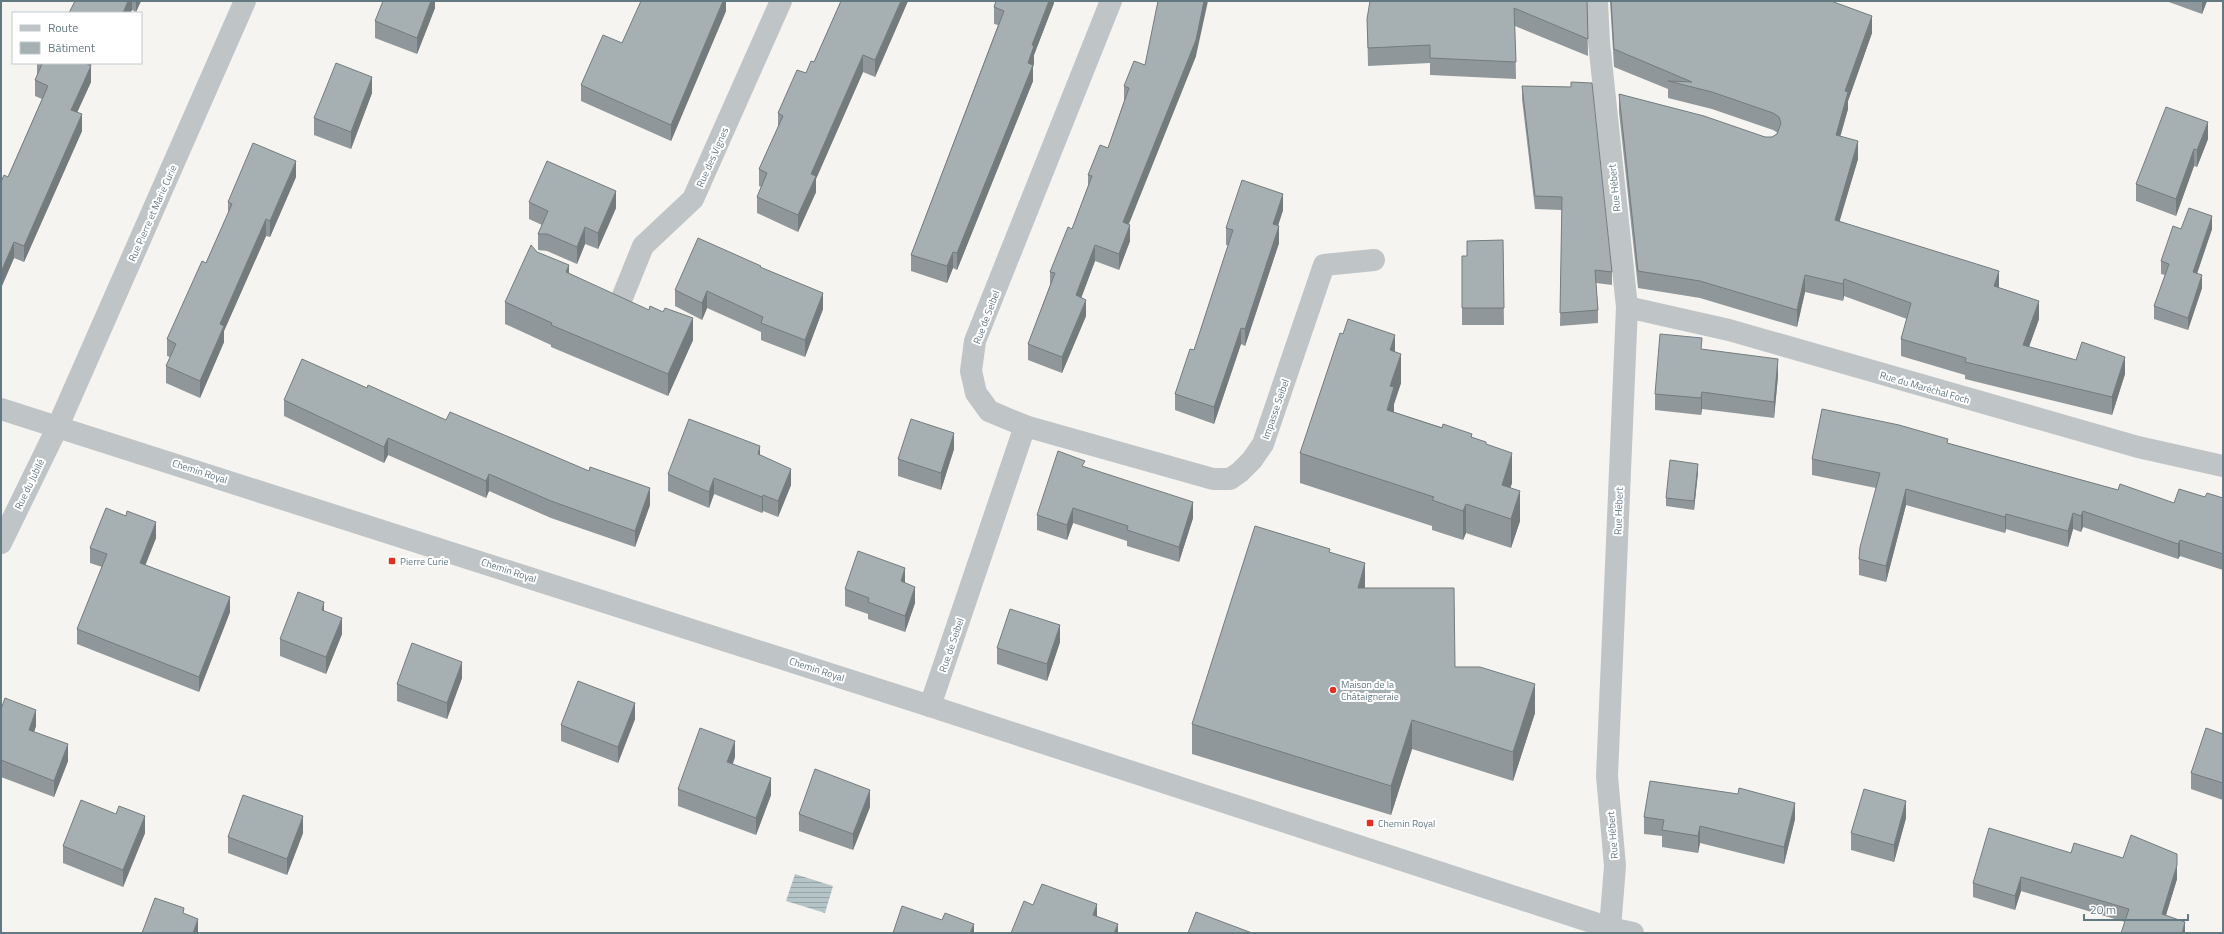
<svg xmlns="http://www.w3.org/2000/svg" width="2224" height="934" font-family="'Titillium Web',sans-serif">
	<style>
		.water { fill: url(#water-rules) }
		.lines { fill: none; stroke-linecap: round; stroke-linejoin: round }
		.minor { stroke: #bfc4c6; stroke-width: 22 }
		.wall { fill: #8f979a }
		.shaded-wall { fill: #747b7d }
		.building { fill: #a6b0b3; stroke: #747b7d }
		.poi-dot { fill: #e52f20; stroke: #fff; stroke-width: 1.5 }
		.labels { text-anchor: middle; stroke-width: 4; stroke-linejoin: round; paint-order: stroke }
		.street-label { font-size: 10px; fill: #637982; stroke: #fff }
		.poi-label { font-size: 10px; fill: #637982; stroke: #fff; text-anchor: start }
	</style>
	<defs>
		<pattern id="water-rules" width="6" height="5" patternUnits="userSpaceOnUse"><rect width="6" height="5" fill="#b5c4c6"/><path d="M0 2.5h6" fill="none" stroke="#97a4a6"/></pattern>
	</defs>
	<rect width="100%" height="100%" fill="#f5f4f0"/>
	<polygon class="water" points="795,874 833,886 825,913 786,901"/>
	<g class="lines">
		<g class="minor">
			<polyline points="1111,1 975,341 971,371 976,393 989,411 1025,426 1213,479 1230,479 1240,472 1252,460 1263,444 1324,265 1374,260"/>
			<polyline points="1597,1 1599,42 1627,307 1607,776 1615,866 1610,928"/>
			<polyline points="622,298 643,246 693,199 781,1"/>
			<polyline points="1627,307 1729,330 2138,447 2223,466"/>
			<polyline points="1,409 930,706 1610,928 1633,933"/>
			<polyline points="1,543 58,426 245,1"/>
			<polyline points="930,706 1025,426"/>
		</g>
	</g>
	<g class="wall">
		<polygon points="75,1 141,1 136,12 132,10 130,13 69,13"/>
		<polygon points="435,1 435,8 417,54 375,38 375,21"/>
		<polygon points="726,1 726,11 671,141 581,101 581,85"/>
		<polygon points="841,1 908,1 875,77 863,72 816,179 816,192 798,232 757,213 757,197 761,187 759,186 759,169 778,127 778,113 806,73 814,62"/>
		<polygon points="995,1 1054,1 1054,3 1034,55 1034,63 1033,67 1033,81 957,270 953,268 947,283 911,271 911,255 998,25 994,24 994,7 996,2"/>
		<polygon points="1587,1 1588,56 1515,26 1516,79 1430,75 1430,63 1368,66 1367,19"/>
		<polygon points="1610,1 1831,1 1872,33 1848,101 1848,109 1840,136 1858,159 1839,221 1999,288 2039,319 2029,347 2125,374 2112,415 1965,379 1965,375 1901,356 1901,339 1907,319 1844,296 1843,301 1805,292 1797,327 1700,298 1638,288 1619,112 1619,94 1765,137 1772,137 1778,133 1773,130 1712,109 1668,98 1668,89 1614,67"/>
		<polygon points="2166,1 2207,1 2202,14"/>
		<polygon points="1196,56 1129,224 1130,241 1119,270 1095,261 1081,298 1086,316 1062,373 1028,360 1028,344 1050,285 1050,272 1072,229 1088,186 1088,175 1108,148 1124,101 1124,86 1145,65"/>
		<polygon points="37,63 92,63 90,66 91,82 77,112 82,131 24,262 14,258 1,288 1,182 8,177 42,99 35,96 35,80 37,76"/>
		<polygon points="1571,82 1612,272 1612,285 1596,283 1598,310 1598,323 1560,326 1562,210 1535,209 1522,99 1522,86 1571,87"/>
		<polygon points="372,93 351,149 314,135 314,118"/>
		<polygon points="2208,139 2197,167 2194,166 2176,216 2136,201 2136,184"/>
		<polygon points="296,177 270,237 266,236 224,331 224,342 200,398 166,383 166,366 170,357 167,356 167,339 206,263 228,214 228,202"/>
		<polygon points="529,202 616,208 598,249 585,244 577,264 547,251 538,250 538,234 542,225 529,219"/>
		<polygon points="1283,210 1278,226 1279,243 1245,346 1241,344 1214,424 1175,410 1175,394 1194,350 1228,245 1226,245 1226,228"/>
		<polygon points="2181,229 2212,229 2197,274 2202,288 2188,330 2154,319 2154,306 2165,275 2161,274 2161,261"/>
		<polygon points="1503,240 1504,325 1462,325 1462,256 1467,256"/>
		<polygon points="761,268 823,309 805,357 761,340 761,332 707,308 702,320 675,306 675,290"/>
		<polygon points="569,273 693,340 668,396 551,347 551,345 505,324 505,302"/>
		<polygon points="1702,350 1778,376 1774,418 1702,409 1701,415 1655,410 1655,394"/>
		<polygon points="1395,351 1401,383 1394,404 1394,412 1472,437 1486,444 1512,483 1510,488 1520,521 1511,548 1466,533 1463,540 1432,530 1432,526 1300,483 1300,453"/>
		<polygon points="367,388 446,420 650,505 635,547 551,518 489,491 486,498 388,455 384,463 284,416 284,400"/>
		<polygon points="1948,443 2118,490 2174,503 2205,497 2223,498 2223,570 2180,556 2178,559 2083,527 2081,532 2073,529 2068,547 2006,529 2005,533 1906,505 1886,582 1859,575 1859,559 1876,488 1812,475 1812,459"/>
		<polygon points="954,449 941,490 898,476 898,459"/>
		<polygon points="760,455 791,485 778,517 763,511 762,513 714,494 709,508 668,491 668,474"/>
		<polygon points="1085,467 1193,518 1179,562 1127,546 1127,541 1073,523 1067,540 1037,530 1037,515"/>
		<polygon points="1698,472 1694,510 1666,506 1666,498"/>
		<polygon points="156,538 145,565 230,612 199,692 77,644 77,629 102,567 90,563 90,548"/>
		<polygon points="1330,552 1365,588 1455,667 1535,713 1513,781 1412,749 1391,815 1192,754 1192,724"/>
		<polygon points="845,589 915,603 905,632 868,619 868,614 845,606"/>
		<polygon points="324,611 342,634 326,674 280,656 280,639"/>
		<polygon points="1060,642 1047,681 997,664 997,648"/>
		<polygon points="462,678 447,719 397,701 397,684"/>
		<polygon points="1,709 36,726 34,732 68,761 54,797 1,777"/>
		<polygon points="635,719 618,763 561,741 561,725"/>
		<polygon points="2223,734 2223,800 2191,789 2191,773"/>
		<polygon points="735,757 733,764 771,795 756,835 678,806 678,789"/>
		<polygon points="870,807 853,850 799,831 799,814"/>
		<polygon points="1644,817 1795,819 1784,864 1700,843 1698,853 1662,847 1662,836 1644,834"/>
		<polygon points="1906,818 1894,862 1851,850 1851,833"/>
		<polygon points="145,833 123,887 63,863 63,846"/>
		<polygon points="303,833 287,875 228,853 228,837"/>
		<polygon points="2071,853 2177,879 2166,915 2185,933 2125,922 2021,891 2015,910 1973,897 1973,883"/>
	</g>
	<g class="shaded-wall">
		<polygon points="128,1 132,1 132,10 130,13 123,13"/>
		<polygon points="136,1 141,1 136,12"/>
		<polygon points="431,1 435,1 435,8 417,54 417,38"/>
		<polygon points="723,1 726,1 726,11 671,141 671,125"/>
		<polygon points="901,1 908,1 875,77 875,60"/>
		<polygon points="1049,1 1054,1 1054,3 1034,55 1034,63 1033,67 1033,81 957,270 957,253 1028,63 1032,45"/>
		<polygon points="1204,1 1208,1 1196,56 1123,238 1123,222"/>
		<polygon points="2202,1 2207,1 2202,14"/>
		<polygon points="1872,16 1872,33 1848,101 1848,109 1836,152 1836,135 1845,91"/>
		<polygon points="863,55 863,72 816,179 816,192 798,232 798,215 811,174"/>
		<polygon points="85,63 92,63 85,79"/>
		<polygon points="91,66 91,82 71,126 71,110"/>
		<polygon points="372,77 372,93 351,149 351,132"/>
		<polygon points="82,114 82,131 24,262 24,246"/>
		<polygon points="2208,122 2208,139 2197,167 2197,150"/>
		<polygon points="1858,141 1858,159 1835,237 1835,220"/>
		<polygon points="2194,149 2194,166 2176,216 2176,199"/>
		<polygon points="296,161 296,177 270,237 270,221"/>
		<polygon points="616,191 616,208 598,249 598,233"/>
		<polygon points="1283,194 1283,210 1273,241 1273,224"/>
		<polygon points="2212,216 2212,229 2193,285 2193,272"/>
		<polygon points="266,219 266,236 224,331 224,342 200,398 200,381 220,324"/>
		<polygon points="1130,225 1130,241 1119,270 1119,254"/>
		<polygon points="1279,226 1279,243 1245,346 1245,329"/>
		<polygon points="585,227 585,244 577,264 577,247"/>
		<polygon points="14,242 14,258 1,288 1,272"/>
		<polygon points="1095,245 1095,261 1076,312 1076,295"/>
		<polygon points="953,252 953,268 947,283 947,266"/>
		<polygon points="569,265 569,287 566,272"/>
		<polygon points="1999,271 1999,288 1994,286"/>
		<polygon points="1805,275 1805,292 1797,327 1797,310"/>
		<polygon points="2202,275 2202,288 2188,330 2188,318"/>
		<polygon points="1844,279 1844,296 1843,301 1843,284"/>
		<polygon points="707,291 707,308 702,320 702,303"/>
		<polygon points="823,293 823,309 805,357 805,340"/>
		<polygon points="1086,300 1086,316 1062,373 1062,357"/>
		<polygon points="2039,301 2039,319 2023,363 2023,345"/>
		<polygon points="693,318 693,340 668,396 668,374"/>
		<polygon points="1241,328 1241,344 1214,424 1214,407"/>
		<polygon points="1395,335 1395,364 1390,350"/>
		<polygon points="1401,354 1401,383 1394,404 1394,416 1387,410 1390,386"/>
		<polygon points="2125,357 2125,374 2112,415 2112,397"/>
		<polygon points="1778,359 1778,376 1774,418 1774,402"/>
		<polygon points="1702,392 1702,409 1701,415 1701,398"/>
		<polygon points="954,433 954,449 941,490 941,473"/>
		<polygon points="388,438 388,455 384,463 384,447"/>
		<polygon points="760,446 760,463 758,454"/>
		<polygon points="1512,453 1512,483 1502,515 1502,485"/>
		<polygon points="1698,464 1698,472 1694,510 1694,501"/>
		<polygon points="791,469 791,485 778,517 778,501"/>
		<polygon points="489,474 489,491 486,498 486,481"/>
		<polygon points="714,478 714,494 709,508 709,492"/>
		<polygon points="650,488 650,505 635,547 635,531"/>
		<polygon points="1906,489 1906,505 1886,582 1886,566"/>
		<polygon points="1520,491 1520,521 1511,548 1511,519"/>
		<polygon points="763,495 763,511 762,513 762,497"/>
		<polygon points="1193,502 1193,518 1179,562 1179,547"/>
		<polygon points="1466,504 1466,533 1463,540 1463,511"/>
		<polygon points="1073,508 1073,523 1067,540 1067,525"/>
		<polygon points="2083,511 2083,527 2081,532 2081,516"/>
		<polygon points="2073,513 2073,529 2068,547 2068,531"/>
		<polygon points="2006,514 2006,529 2005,533 2005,517"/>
		<polygon points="156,522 156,538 140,579 140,563"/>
		<polygon points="2180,540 2180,556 2178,559 2178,544"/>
		<polygon points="1365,563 1365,592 1358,588"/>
		<polygon points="905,568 905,585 901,581"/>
		<polygon points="915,587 915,603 905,632 905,616"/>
		<polygon points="230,597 230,612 199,692 199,677"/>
		<polygon points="324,602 324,619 322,610"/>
		<polygon points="342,618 342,634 326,674 326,657"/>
		<polygon points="1060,625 1060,642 1047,681 1047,664"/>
		<polygon points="462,662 462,678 447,719 447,703"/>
		<polygon points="1535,684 1535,713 1513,781 1513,752"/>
		<polygon points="635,703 635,719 618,763 618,747"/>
		<polygon points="36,710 36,726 29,746 29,730"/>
		<polygon points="1412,720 1412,749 1391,815 1391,786"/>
		<polygon points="735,741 735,757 727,778 727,762"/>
		<polygon points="68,744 68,761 54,797 54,781"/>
		<polygon points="771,778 771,795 756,835 756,818"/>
		<polygon points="870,790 870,807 853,850 853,834"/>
		<polygon points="1906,801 1906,818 1894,862 1894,845"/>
		<polygon points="1795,803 1795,819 1784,864 1784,847"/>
		<polygon points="145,816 145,833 123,887 123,870"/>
		<polygon points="303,816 303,833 287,875 287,859"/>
		<polygon points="1700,826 1700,843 1698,853 1698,836"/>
		<polygon points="2177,865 2177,879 2162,928 2162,914"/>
		<polygon points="2021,877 2021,891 2015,910 2015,896"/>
		<polygon points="1097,904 1097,928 1093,915"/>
		<polygon points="198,919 198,933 193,933"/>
		<polygon points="2185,922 2185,933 2182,933"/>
		<polygon points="974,924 974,933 970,933"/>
		<polygon points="1118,924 1118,933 1114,933"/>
	</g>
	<g class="building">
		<polygon points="75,1 128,1 123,13 110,13 107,12 107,13 69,13"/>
		<polygon points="383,1 431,1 417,38 375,21"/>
		<polygon points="641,1 723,1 671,125 581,85 603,35 622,43"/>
		<polygon points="841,1 901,1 875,60 863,55 811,174 816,176 798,215 757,197 767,173 759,169 783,116 778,113 797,70 806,73 811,61 814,62"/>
		<polygon points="996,1 1049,1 1032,45 1034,46 1028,63 1033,65 957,253 953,252 947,266 911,255 1004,11 994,7"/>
		<polygon points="1158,1 1204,1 1196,40 1123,222 1130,225 1119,254 1095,245 1076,295 1086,300 1062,357 1028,344 1055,273 1050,272 1068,227 1072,229 1092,176 1088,175 1100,145 1108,148 1129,88 1124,86 1134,61 1145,65"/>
		<polygon points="1370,1 1587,1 1588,39 1514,8 1516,62 1430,58 1430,45 1368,48 1367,19"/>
		<polygon points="1611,1 1831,1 1872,16 1845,91 1848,92 1836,135 1858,141 1835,220 1999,271 1994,286 2039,301 2023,345 2076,360 2082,342 2125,357 2112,397 1965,362 1966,358 1901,339 1911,303 1844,279 1843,284 1805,275 1797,310 1700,281 1638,271 1619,94 1704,116 1765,137 1772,137 1777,134 1781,123 1779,117 1773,113 1712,92 1668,81 1692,82 1614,49"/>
		<polygon points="38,63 85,63 91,66 71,110 82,114 24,246 14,242 1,272 1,182 4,175 8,177 48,86 35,80 42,64"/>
		<polygon points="336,63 372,77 351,132 314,118"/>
		<polygon points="1571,82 1592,83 1612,272 1595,270 1598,310 1560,313 1562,197 1535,196 1522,86 1571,87"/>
		<polygon points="2166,107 2208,122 2197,150 2194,149 2176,199 2136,184"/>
		<polygon points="253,143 296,161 270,221 266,219 220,324 224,326 200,381 166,366 176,344 167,339 202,261 206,263 232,204 228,202"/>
		<polygon points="547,161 616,191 598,233 585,227 577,247 547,234 538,234 548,211 529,202"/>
		<polygon points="1242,180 1283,194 1273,224 1279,226 1245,329 1241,328 1214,407 1175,394 1190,349 1194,350 1233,230 1226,228"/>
		<polygon points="2189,208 2212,216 2193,272 2202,275 2188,318 2154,306 2169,264 2161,261 2173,226 2181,229"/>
		<polygon points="698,238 761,266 760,267 823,293 805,340 761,323 763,317 707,291 702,303 675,290"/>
		<polygon points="1503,240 1504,308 1462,308 1462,256 1467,256 1467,241"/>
		<polygon points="531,245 537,252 569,265 566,272 649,310 650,306 663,312 665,308 693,318 668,374 551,325 552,323 505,302"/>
		<polygon points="1348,319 1395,335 1390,350 1401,354 1390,386 1394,387 1387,410 1442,428 1443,424 1472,434 1471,437 1486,442 1486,444 1512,453 1502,485 1520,491 1511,519 1466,504 1463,511 1432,500 1434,497 1300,453 1340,333 1343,334"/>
		<polygon points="1660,334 1702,338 1701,349 1778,359 1774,402 1702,392 1701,398 1655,394"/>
		<polygon points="302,359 367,388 368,385 446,420 450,412 589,471 590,467 650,488 635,531 551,501 489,474 486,481 388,438 384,447 284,400"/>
		<polygon points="1822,409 1899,425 1948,439 1947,443 2118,490 2120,484 2174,503 2179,489 2205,497 2207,493 2223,498 2223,554 2180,540 2178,544 2083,511 2081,516 2073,513 2068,531 2006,514 2005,517 1906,489 1886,566 1859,559 1860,547 1880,473 1812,459"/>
		<polygon points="689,419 760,446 758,454 791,469 778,501 763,495 762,497 714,478 709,492 668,474"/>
		<polygon points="911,419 954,433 941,473 898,459"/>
		<polygon points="1058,451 1085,461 1082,466 1193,502 1179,547 1127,530 1128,526 1073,508 1067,525 1037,515"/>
		<polygon points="1670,460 1698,464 1694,501 1666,498"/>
		<polygon points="106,508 126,516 127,511 156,522 140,563 230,597 199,677 77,629 107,554 90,548"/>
		<polygon points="1255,526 1330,549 1329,552 1365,563 1358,588 1454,588 1455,667 1480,667 1535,684 1513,752 1412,720 1391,786 1192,724"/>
		<polygon points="858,551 905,568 901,581 915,587 905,616 868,602 869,598 845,589"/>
		<polygon points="298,592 324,602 322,610 342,618 326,657 280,639"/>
		<polygon points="1010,609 1060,625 1047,664 997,648"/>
		<polygon points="412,643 462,662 447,703 397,684"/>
		<polygon points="578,681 635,703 618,747 561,725"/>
		<polygon points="5,698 36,710 29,730 68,744 54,781 1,760 1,709"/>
		<polygon points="700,728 735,741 727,762 771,778 756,818 678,789"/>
		<polygon points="2206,728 2223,734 2223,783 2191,773"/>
		<polygon points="815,769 870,790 853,834 799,814"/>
		<polygon points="1650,781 1738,794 1739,788 1795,803 1784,847 1700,826 1698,836 1662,830 1664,820 1644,817"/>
		<polygon points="1864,789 1906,801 1894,845 1851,833"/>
		<polygon points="243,795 303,816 287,859 228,837"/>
		<polygon points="81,800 116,814 119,806 145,816 123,870 63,846"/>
		<polygon points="1989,828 2071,853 2074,843 2123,858 2131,835 2177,854 2177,865 2162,914 2185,922 2182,933 2121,933 2129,909 2021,877 2015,896 1973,883"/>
		<polygon points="1042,884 1097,904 1093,915 1118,924 1114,933 1011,933 1024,901 1033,905"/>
		<polygon points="155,898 184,908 183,913 198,919 193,933 142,933"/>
		<polygon points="902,906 942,920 945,913 974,924 970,933 893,933"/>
		<polygon points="1196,912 1252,933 1188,933"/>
	</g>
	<g class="poi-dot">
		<rect x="388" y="557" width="8" height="8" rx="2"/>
		<circle cx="1333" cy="690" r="4"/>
		<rect x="1366" y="819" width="8" height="8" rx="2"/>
	</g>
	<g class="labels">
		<g class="street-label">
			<text transform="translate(712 157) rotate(-66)" y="4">Rue des Vignes</text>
			<text transform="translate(1614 188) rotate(-96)" y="4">Rue Hébert</text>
			<text transform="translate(152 213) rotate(-66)" y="4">Rue Pierre et Marie Curie</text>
			<text transform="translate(986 317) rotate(-69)" y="4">Rue de Seibel</text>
			<text transform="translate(1925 387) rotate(16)" y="4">Rue du Maréchal Foch</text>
			<text transform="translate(1275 409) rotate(-71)" y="4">Impasse Seibel</text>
			<text transform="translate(200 471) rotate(18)" y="4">Chemin Royal</text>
			<text transform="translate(29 484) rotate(-64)" y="4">Rue du Jubilé</text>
			<text transform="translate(1618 511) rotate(-88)" y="4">Rue Hébert</text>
			<text transform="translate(509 570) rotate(18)" y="4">Chemin Royal</text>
			<text transform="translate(951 645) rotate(-71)" y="4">Rue de Seibel</text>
			<text transform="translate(817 669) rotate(18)" y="4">Chemin Royal</text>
			<text transform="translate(1612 835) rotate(-95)" y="4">Rue Hébert</text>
		</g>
		<g class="poi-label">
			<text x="400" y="565">Pierre Curie</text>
			<text x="1341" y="688">Maison de la<tspan x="1341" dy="12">Châtaigneraie</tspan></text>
			<text x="1378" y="827">Chemin Royal</text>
		</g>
	</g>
	<rect width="2224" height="934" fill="none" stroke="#637982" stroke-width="4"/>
	<rect x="12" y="12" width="130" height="52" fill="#ffffff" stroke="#c1c9cd"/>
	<rect x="20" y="25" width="20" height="6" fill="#bfc4c6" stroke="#c1c9cd"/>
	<text x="48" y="32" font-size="12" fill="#637982">Route</text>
	<rect x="20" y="42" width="20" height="12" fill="#a6b0b3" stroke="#c1c9cd"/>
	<text x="48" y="52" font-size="12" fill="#637982">Bâtiment</text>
	<path d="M2084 914v6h104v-6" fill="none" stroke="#637982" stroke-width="2"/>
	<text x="2090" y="914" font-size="12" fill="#637982" stroke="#ffffff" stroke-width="3" paint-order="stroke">20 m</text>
</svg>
